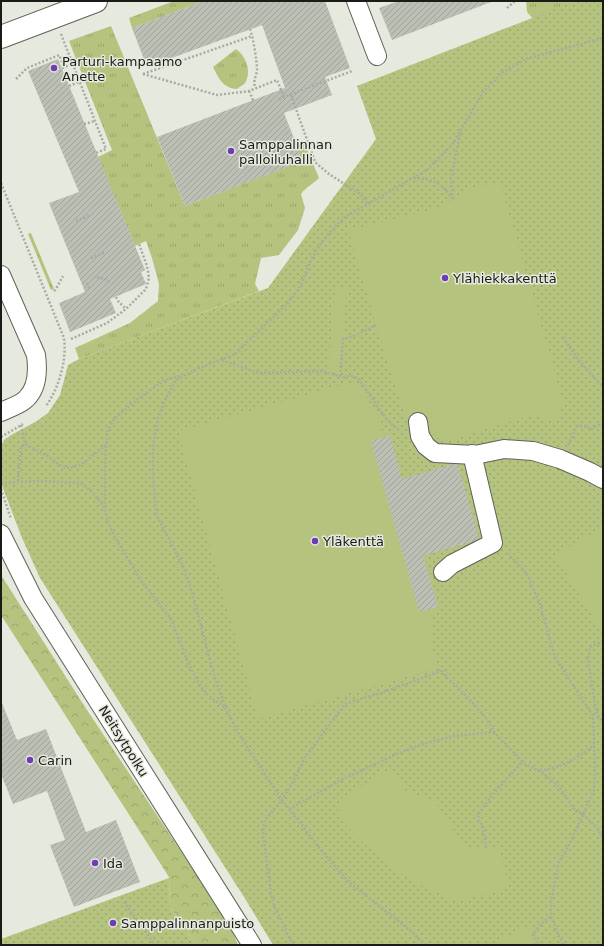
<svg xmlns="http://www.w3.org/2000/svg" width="604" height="946" font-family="'DejaVu Sans',sans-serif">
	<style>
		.grass { fill: url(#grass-tufts) }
		.forest { fill: url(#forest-crowns) }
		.park { fill: url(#park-dots) }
		.pitch { fill: #b4c37d }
		.building { fill: url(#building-hatch) }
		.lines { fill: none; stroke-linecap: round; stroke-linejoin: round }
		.minor-casing { stroke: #606258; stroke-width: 20 }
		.major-casing { stroke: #606258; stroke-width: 24 }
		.path { stroke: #a8aba2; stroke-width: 2.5; stroke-dasharray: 2 2; stroke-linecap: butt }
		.minor { stroke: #fff; stroke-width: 18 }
		.major { stroke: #fff; stroke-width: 22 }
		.poi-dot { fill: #6e3db5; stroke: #e6e9de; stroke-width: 1.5 }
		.labels { text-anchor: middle; stroke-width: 3; stroke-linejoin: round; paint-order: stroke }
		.poi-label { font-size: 13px; fill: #1a1b17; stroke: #e6e9de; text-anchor: start }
		.street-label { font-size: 13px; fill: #1a1b17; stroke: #e6e9de }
	</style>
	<defs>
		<pattern id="grass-tufts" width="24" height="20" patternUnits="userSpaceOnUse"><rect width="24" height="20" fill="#b4c37d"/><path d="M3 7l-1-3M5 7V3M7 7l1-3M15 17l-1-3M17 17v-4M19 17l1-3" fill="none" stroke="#9aa76b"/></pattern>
		<pattern id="forest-crowns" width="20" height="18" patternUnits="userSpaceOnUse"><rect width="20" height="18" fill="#b4c37d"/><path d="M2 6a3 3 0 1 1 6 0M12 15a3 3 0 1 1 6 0" fill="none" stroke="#9aa76b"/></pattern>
		<pattern id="park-dots" width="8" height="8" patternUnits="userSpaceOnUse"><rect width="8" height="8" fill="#b4c37d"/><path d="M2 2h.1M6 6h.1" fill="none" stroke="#9aa76b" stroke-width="1.8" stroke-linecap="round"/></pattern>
		<pattern id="building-hatch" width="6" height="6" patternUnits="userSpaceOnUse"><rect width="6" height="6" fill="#bcbfb4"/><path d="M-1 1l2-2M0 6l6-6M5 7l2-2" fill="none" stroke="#a1a49a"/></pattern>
	</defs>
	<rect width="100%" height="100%" fill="#e6e9de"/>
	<g class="grass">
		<polygon points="174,1 204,1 132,28 129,18"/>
		<polygon points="526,1 603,1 603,8 545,33 527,12"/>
		<path d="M111 26 185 206 302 161 296 144 304 142 319 178C314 183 305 188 301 194L305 208 298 230 279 255 261 258 255 284 259 291 79 359 75 348 130 323 158 301 159 284 152 258 146 241 135 246 98 157 112 150 69 41Z"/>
		<path d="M236 49C246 56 252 72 245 83 243 85 239 87 237 89 223 88 219 79 213 67Z"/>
		<polygon points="31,233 54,289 51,290 28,234"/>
	</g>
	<polygon class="forest" points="1,575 85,707 230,925 238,945 196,945 170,907 169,877 1,615"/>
	<g class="park">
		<polygon points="576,1 603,1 603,945 273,945 244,897 40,578 22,538 1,483 1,446 4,440 11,435 37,421 48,413 60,395 68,365 79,359 268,288 376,139 357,86"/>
		<polygon points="169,878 170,907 196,945 1,945 1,939"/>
	</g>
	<g class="pitch">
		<polygon points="500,182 563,401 556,423 532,415 443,442 418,422 407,421 376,325 348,230 441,207 474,187"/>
		<polygon points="335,287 347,288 340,373 328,373"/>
		<polygon points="356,381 378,416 383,434 389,433 440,609 432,613 433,651 439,668 258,719 178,431"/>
		<polygon points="603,527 603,634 555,555"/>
		<polygon points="386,771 395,773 405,790 435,801 467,850 498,847 509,885 497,892 457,901 451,899 414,882 400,873 356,837 340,819 338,812 339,806 342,798"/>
		<polygon points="529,926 538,945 489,945"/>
	</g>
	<g class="building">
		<polygon points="204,1 325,1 350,68 325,77 332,95 284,113 303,161 185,206 157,137 285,88 262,25 147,67 132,28"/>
		<polygon points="399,1 491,1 491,2 392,40 379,8"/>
		<polygon points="58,59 145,270 141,272 146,284 110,299 116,313 70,332 59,303 85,292 49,203 79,192 28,71"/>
		<polygon points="390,435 402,479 454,464 458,465 479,538 472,542 423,556 438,607 419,612 371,441"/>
		<polygon points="1,703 2,703 17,740 46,729 86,832 116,820 140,882 74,907 50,845 65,840 47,791 13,804 1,774"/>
	</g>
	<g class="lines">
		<defs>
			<g id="minor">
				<polyline points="356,1 377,56"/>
				<path d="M1 275 36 355C38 370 38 388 26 399 20 405 9 408 1 412"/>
				<polyline points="418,422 420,436 426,446 435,453 475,455 504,449 533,451 560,459 590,472 603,479"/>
				<polyline points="1,534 33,598 252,945"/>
				<polyline points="443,572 452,564 493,543 472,454"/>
			</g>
			<polyline id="major" points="1,37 96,1"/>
		</defs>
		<use href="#minor" class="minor-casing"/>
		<use href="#major" class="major-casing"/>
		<g class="path">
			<polyline points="507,8 515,1"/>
			<path d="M250 29C253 37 257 61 257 70 256 79 253 78 255 88"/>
			<polyline points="61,34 106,149 96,153"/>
			<polyline points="62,68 72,64"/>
			<polyline points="143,74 217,95 249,91 277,80 284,97 352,71"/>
			<polyline points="143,74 252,36"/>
			<polyline points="16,79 27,68 59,55 64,67"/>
			<polyline points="69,86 79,82"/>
			<polyline points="249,91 253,100"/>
			<polyline points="291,95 315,162 329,174 360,194 368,204"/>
			<polyline points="279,100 284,97"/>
			<polyline points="84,124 95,121"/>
			<path d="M414 178C434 179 442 183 453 200L451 179 460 134"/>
			<path d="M1 183 64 338C67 360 59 388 46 406"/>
			<polyline points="76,221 89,216"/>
			<polyline points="91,258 104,253"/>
			<polyline points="97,277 108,280 110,284"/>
			<polyline points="87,283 90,290"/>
			<polyline points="54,291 56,289 63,276"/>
			<polyline points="116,297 118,301 126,309"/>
			<path d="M563 337C574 355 587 371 603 386"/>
			<polyline points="71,339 107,323 126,309 146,289 149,278 147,266 139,244"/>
			<polyline points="222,360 259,373 321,371 343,377 352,376 359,379 387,420 401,432"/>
			<polyline points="180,376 163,381 138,399 115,418 108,430 106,445 105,464 105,508 107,521 115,537 142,582 171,619 188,663 199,684 208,695 226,709"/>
			<polyline points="340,376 343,339 352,337 376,325"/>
			<polyline points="21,425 25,444 48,456 59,465 69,468 82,464 106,445"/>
			<polyline points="1,437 23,424"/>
			<polyline points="568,445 577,426 586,426 591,429 603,423"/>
			<polyline points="18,481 21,447 25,444"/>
			<polyline points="1,483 40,481 81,483 92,492 105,508"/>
			<polyline points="1,489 11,519"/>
			<polyline points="508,553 527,574 540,604 552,648 556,659 593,716 595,770 594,790 570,843 559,862 551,902 551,915 558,935 564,945"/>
			<polyline points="603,641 590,647 588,659 595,704 597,715 603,722"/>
			<path d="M540 770C561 769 577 758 594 745"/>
			<polyline points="289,809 341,780 399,753 426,743 454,736 494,732"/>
			<polyline points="486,848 483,827 478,819 479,813 493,794 523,761"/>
			<polyline points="124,902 155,945"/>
			<polyline points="293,945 275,908 271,894 263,832 265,820 282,800 296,776 304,759 345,704 393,689 443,670 446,677 460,689 486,718 494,732 525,764 543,773 555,783 564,793 575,811 583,814 598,829 603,838"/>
			<polyline points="426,945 407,928 349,882 324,854 282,800 240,736 226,709 213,672 192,592 183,566 156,514 153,473 153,446 158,418 166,398 176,380 199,368 235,354 287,304 299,289 311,260 319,246 331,231 345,217 427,170 452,145 484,91 503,72 526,59 603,38"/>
			<polyline points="540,945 537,944 533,935 538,927 551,915"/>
		</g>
		<use href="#minor" class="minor"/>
		<use href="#major" class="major"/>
	</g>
	<g class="poi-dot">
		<circle cx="54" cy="68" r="4"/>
		<circle cx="231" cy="151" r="4"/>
		<circle cx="445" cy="278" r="4"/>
		<circle cx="315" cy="541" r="4"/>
		<circle cx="30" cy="760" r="4"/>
		<circle cx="95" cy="863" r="4"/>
		<circle cx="113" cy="923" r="4"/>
	</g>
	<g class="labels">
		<g class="poi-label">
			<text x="62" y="66">Parturi-kampaamo<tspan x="62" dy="15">Anette</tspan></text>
			<text x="239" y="149">Samppalinnan<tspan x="239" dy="15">palloiluhalli</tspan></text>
			<text x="453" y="283">Ylähiekkakenttä</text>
			<text x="323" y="546">Yläkenttä</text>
			<text x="38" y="765">Carin</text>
			<text x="103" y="868">Ida</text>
			<text x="121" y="928">Samppalinnanpuisto</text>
		</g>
		<g class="street-label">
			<text transform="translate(124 741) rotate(58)" y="5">Neitsytpolku</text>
		</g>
	</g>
	<rect width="604" height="946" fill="none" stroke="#1a1b17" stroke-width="4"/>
</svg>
